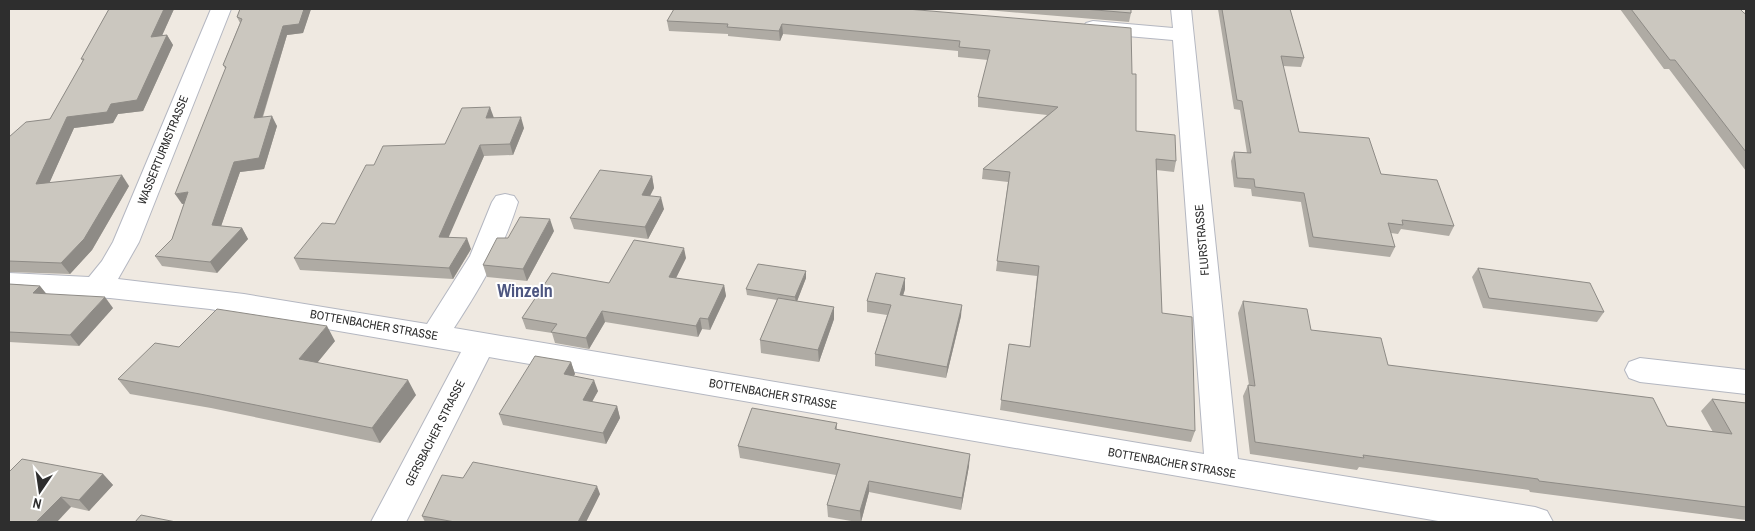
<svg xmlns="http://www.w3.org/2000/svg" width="1755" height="531" font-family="'Archivo Narrow',sans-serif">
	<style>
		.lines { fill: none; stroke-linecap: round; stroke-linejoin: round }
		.minor-casing { stroke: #b4b7c1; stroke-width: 2 }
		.minor { fill: #fff; fill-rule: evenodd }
		.wall { fill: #afaba4 }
		.shaded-wall { fill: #8e8b86 }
		.building { fill: #cbc7bf; stroke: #8e8b86 }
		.labels { text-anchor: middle; stroke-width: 4; stroke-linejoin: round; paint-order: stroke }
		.street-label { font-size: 12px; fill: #2e2e2e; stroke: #fff }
		.district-label { font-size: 18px; font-weight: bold; fill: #4d5680; stroke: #fff }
	</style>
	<rect width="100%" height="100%" fill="#efe9e1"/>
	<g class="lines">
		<defs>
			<g id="minor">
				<path d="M211 9H231L139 242 118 279 244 294 427 324 470 256 492 202 496 196 505 194 514 196 518 202C504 248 480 288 454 328L1204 454 1173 40 1093 33 1086 31 1083 27 1086 23 1093 21 1173 28 1171 9H1191L1238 459 1535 507 1547 511 1553 522H1444L489 357 406 522H371L461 352 210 309 110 298 9 293V273L89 277 102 261 113 242Z"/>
				<polygon points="1640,358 1746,370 1746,394 1640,382 1629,378 1625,370 1629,362"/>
			</g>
		</defs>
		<use href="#minor" class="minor-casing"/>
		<use href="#minor" class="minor"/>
	</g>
	<g class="wall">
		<polygon points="109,9 174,9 162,35 167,35 173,45 143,111 118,114 113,123 74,128 49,183 129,186 92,250 70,274 9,272 9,137 50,119 83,61 81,59"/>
		<polygon points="240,9 311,9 303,33 287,35 263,117 277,126 264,169 240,172 221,226 242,228 248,239 217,273 162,266 155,256 172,239 184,204 182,204 226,70 223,65 240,23 237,17"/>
		<polygon points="907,9 1132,74 1136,131 1176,161 1174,172 1156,170 1162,313 1195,431 1191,442 1000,410 1009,344 1030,347 1037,276 996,271 1008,182 982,179 983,169 1047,115 978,107 978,97 988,60 958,57 958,51 783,34 780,41 728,36 728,34 669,31 667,21"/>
		<polygon points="975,9 1131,9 1131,13 1129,22"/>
		<polygon points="1218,9 1290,9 1304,58 1301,67 1283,66 1299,132 1381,174 1454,226 1449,236 1401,229 1398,234 1391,233 1395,247 1390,257 1309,247 1301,202 1252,196 1251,189 1234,187 1231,161 1234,152 1247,153 1240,110 1234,109"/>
		<polygon points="1620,9 1740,9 1744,13 1746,14 1746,171 1669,69 1664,69"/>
		<polygon points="494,118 524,128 513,155 484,156 448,237 471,249 453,279 300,270 294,258 335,224 374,165 445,144"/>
		<polygon points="652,176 654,188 650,196 664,209 648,239 574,229 570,218"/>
		<polygon points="554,231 527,281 487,277 483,265 508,238"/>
		<polygon points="686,258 676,278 724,285 726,296 710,330 702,329 698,337 605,322 589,349 555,343 552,333 526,329 522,318 609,283"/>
		<polygon points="1478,268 1604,312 1597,322 1483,308 1472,277"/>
		<polygon points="806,278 797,301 834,307 834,319 819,362 761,353 760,340 777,300 747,295 746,289"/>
		<polygon points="905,278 905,289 903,295 961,316 946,378 875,366 875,354 887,315 867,312 867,301"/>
		<polygon points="9,284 40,286 46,294 113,308 79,346 9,342"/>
		<polygon points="1243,301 1311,330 1388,365 1667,426 1713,432 1701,411 1712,399 1746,403 1746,520 1530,492 1529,490 1359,467 1357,470 1250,454 1243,396 1248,385 1249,385 1238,313"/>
		<polygon points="335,341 317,363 416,395 380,443 211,408 130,394 118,379 179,347"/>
		<polygon points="571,362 575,374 573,376 598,391 592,402 617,406 620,418 606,444 503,425 499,414"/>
		<polygon points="837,423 837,430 969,466 961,510 869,492 861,522 857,522 828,517 827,505 836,475 740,458 738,446"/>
		<polygon points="103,474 113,485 89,511 71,507 9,522"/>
		<polygon points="463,478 600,494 586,522 425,522 422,516"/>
	</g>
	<g class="shaded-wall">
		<polygon points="164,9 174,9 157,47 151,37"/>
		<polygon points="304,9 311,9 303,33 287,35 259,128 254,118 283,26"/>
		<polygon points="782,24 783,34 780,41 779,31"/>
		<polygon points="167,35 173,45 143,111 118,114 113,123 74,128 44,195 36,184 67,117"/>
		<polygon points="490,107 494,118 486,118"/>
		<polygon points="272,116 277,126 264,169 240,172 218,235 212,225 234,162"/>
		<polygon points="521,117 524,128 513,155 510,144"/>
		<polygon points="480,145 484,156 444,248 439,237"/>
		<polygon points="122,175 129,186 92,250 70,274 61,263"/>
		<polygon points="652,176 654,188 644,207 642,195"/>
		<polygon points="188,192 194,202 182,204 175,194"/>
		<polygon points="661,197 664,209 648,239 645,227"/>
		<polygon points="550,219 554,231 527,281 523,269"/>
		<polygon points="242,228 248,239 217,273 210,262"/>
		<polygon points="467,238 471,249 453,279 449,268"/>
		<polygon points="684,248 686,258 671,288 669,277"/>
		<polygon points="806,271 806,278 796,304 795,297"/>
		<polygon points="905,278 905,289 900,306 900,295"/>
		<polygon points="724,285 726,296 710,330 708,319"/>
		<polygon points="40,286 49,297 33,293"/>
		<polygon points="105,297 113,308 79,346 70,335"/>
		<polygon points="962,305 961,316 946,378 947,367"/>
		<polygon points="834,307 834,319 819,362 818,350"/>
		<polygon points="602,311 605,322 589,349 586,338"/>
		<polygon points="700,318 702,329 698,337 696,326"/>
		<polygon points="327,326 335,341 308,374 299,359"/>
		<polygon points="571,362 575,374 568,385 564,374"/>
		<polygon points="408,380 416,395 380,443 372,428"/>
		<polygon points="594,380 598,391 586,412 583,400"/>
		<polygon points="617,406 620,418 606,444 603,433"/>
		<polygon points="970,454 969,466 961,510 962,498"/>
		<polygon points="103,474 113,485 89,511 79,500"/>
		<polygon points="869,481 869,492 861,522 860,511"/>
		<polygon points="597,486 600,494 586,522 578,522"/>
		<polygon points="61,497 71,507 57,522 36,522"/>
	</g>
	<g class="building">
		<polygon points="109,9 164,9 151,37 167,35 137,100 111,104 107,112 67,117 36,184 122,175 84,239 61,263 9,261 9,137 26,122 50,119 84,59 81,59"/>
		<polygon points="240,9 304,9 299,24 283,26 254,118 272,116 259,158 234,162 212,225 242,228 210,262 155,256 172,239 188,192 175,194 226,67 223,65 242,19 237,17"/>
		<polygon points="674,9 907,9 1131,28 1132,74 1136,74 1136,131 1175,135 1176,161 1156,159 1162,313 1192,317 1195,431 1001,400 1009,344 1030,347 1039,266 997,261 1010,172 983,169 1058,107 978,97 990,50 959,47 960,41 782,24 779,31 727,27 728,24 667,21"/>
		<polygon points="1084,9 1131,9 1131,13"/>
		<polygon points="1222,9 1290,9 1304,58 1281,56 1299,132 1369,138 1381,174 1437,180 1454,226 1402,220 1403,225 1388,223 1395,247 1313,237 1304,193 1255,187 1254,179 1237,178 1234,152 1251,153 1242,101 1237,100"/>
		<polygon points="1631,9 1740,9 1744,13 1746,14 1746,152 1675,60 1670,60"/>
		<polygon points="490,107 486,118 521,117 510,144 480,145 439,237 467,238 449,268 294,258 322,223 335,224 366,165 374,165 383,146 445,144 462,108"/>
		<polygon points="600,170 652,176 642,195 661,197 645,227 570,218"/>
		<polygon points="520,217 550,219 523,269 483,265 497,238 508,238"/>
		<polygon points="634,240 684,248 669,277 724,285 708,319 700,318 696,326 602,311 586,338 551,332 557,324 522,318 552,273 609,283"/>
		<polygon points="758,264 806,271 795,297 746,289"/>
		<polygon points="1478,268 1590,283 1604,312 1489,298"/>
		<polygon points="876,273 905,278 900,295 962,305 947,367 875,354 891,305 867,301"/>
		<polygon points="9,284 40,286 33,293 105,297 70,335 9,332"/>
		<polygon points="778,298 834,307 818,350 760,340"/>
		<polygon points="1243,301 1307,309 1311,330 1381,338 1388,365 1653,398 1667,426 1732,434 1712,399 1746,403 1746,507 1539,481 1538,479 1363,455 1364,458 1255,442 1248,385 1255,386"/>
		<polygon points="217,309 327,326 299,359 408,380 372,428 200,394 118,379 155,343 179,347"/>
		<polygon points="535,356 571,362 564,374 594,380 583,400 617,406 603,433 499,414"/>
		<polygon points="752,408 837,423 835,429 970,454 962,498 869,481 860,511 827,505 840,464 738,446"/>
		<polygon points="22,459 103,474 79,500 61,497 36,522 9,522 9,472"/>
		<polygon points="473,462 597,486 578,522 455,522 422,516 442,475 463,478"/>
		<polygon points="141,515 176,522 135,522"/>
	</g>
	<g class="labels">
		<g class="street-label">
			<text transform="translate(163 150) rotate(-68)" y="4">WASSERTURMSTRASSE</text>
			<text transform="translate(1202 240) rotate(-95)" y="4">FLURSTRASSE</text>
			<text transform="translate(374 325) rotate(10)" y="4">BOTTENBACHER STRASSE</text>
			<text transform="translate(773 394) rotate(10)" y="4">BOTTENBACHER STRASSE</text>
			<text transform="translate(435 433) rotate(-63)" y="4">GERSBACHER STRASSE</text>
			<text transform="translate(1172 463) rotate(10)" y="4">BOTTENBACHER STRASSE</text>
		</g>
		<g class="district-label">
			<text x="525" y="297">Winzeln</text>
		</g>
	</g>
	<rect width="1755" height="531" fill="none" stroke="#2e2e2e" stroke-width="20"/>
	<g transform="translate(40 491) rotate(193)" stroke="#ffffff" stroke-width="4" paint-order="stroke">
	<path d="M0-4L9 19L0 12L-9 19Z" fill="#2e2e2e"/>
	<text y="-8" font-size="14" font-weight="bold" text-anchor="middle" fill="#2e2e2e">N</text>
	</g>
</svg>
